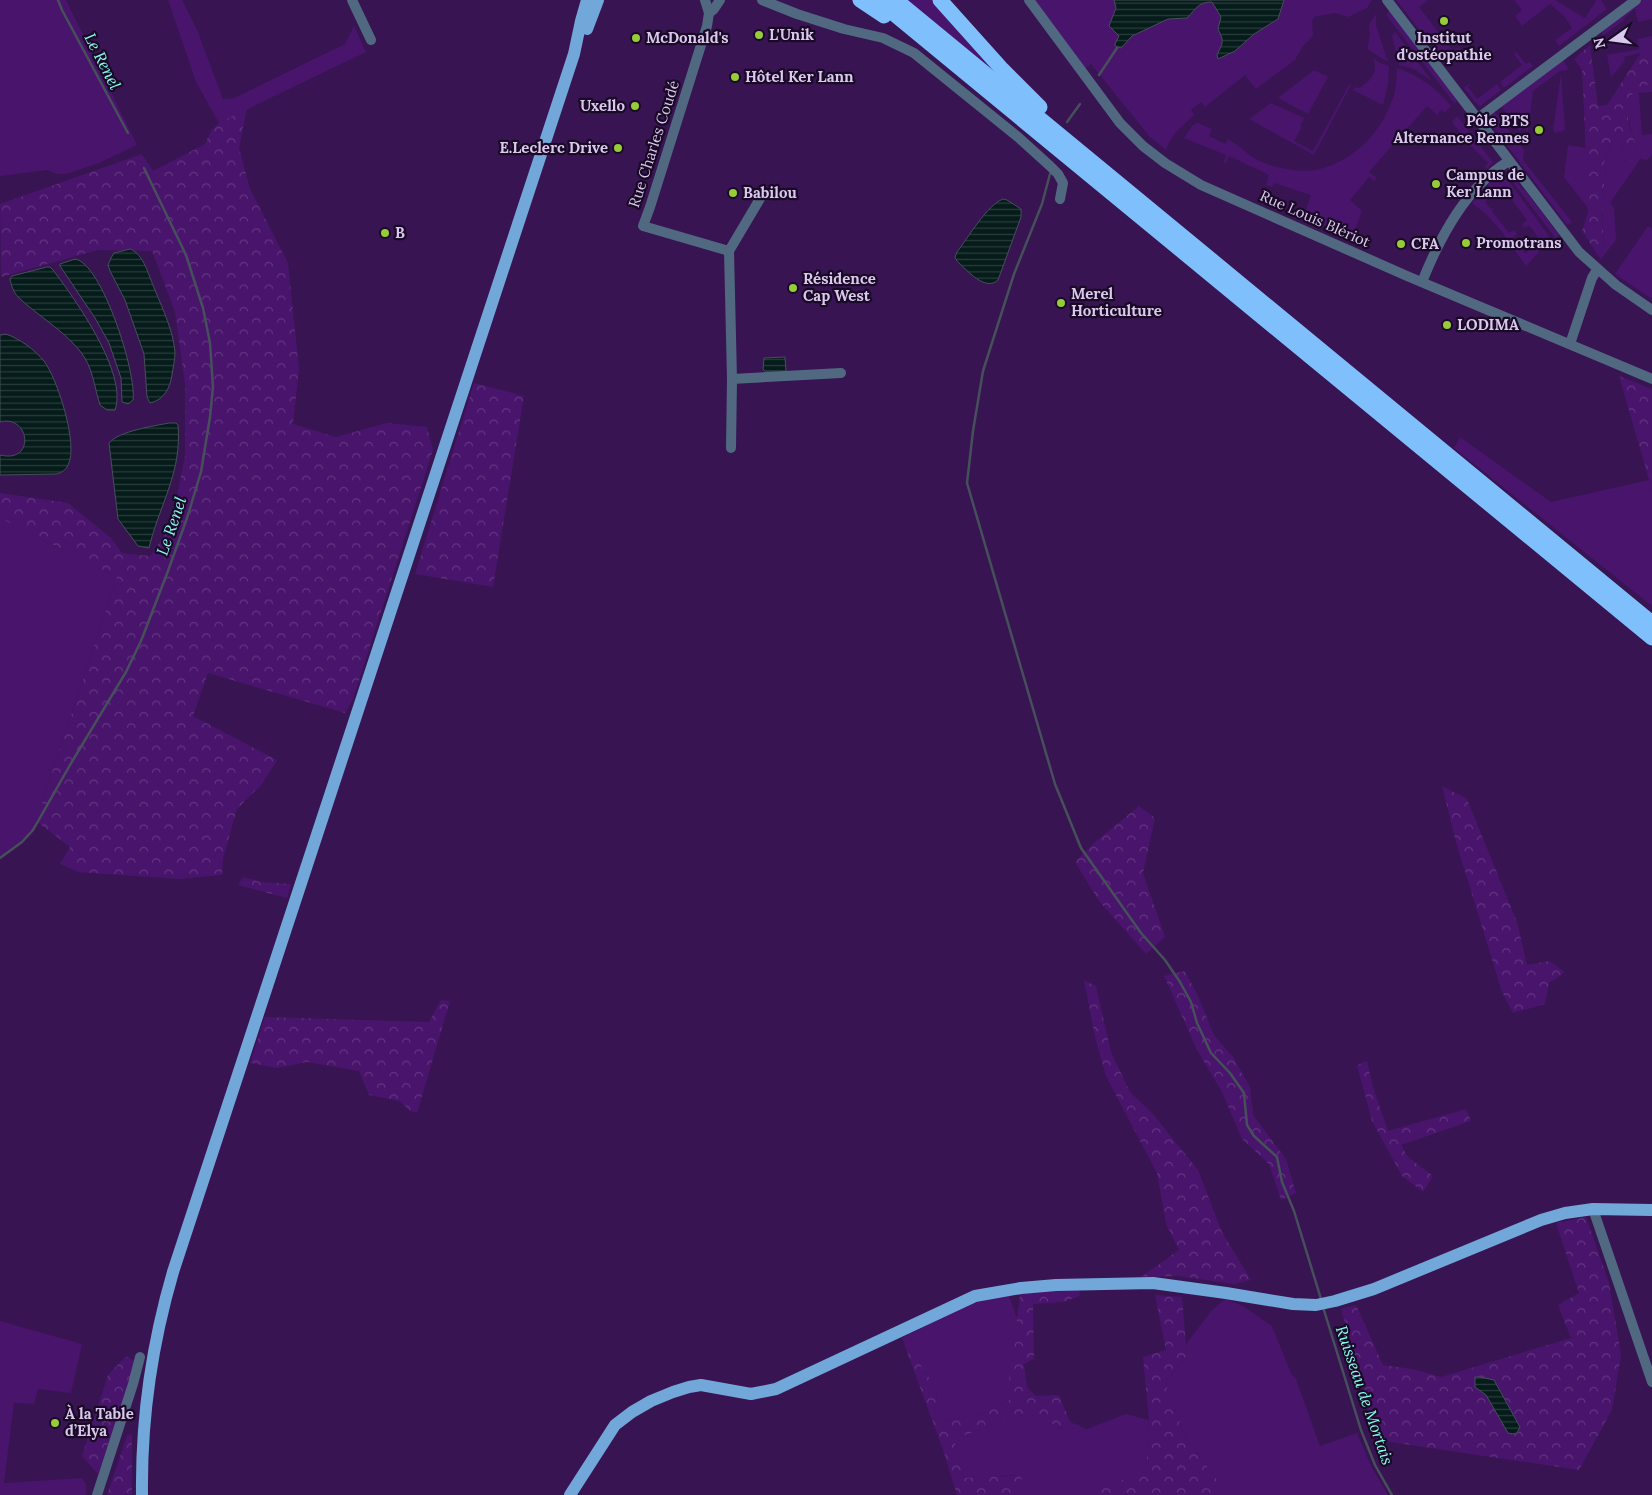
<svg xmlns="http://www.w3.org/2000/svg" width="1652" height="1495" font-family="Lora,serif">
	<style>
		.grass { fill: #49146c }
		.forest { fill: url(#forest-crowns) }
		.water { fill: url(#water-rules); stroke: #45505a }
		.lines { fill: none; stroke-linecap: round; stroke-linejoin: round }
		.stream { stroke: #45505a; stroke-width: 2.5 }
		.minor { stroke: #506981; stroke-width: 10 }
		.major { stroke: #72a7d9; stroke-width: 12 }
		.highway { stroke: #7fc0fc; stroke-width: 15 }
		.poi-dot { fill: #97cc38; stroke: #190a25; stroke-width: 2 }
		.labels { text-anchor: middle; stroke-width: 4.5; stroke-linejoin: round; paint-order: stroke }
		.poi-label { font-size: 15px; font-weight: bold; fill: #dbc8ee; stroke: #190a25; text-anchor: start }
		.street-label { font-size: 15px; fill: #dbc8ee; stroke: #190a25 }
		.water-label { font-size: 16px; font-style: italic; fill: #87fcf1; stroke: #190a25 }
	</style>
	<defs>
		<pattern id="forest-crowns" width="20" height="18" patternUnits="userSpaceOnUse" patternTransform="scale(1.25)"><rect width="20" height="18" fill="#49146c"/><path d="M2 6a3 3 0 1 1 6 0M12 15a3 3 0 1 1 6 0" fill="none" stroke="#633581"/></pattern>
		<pattern id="water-rules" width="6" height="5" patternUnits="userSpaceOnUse" patternTransform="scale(1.25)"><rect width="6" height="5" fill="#051c1a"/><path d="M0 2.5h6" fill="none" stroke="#293c3c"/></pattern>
	</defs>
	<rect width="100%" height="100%" fill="#381452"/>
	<g class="grass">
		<polygon points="0,0 66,0 137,145 99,163 66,174 56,174 48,170 0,176"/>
		<polygon points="168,0 182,0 198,32 223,99 234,98 345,44 354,26 366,52 219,123 196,82"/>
		<polygon points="907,0 935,0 999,76"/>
		<path d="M1035 0H1114L1116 7 1109 26 1119 36 1121 48 1132 36 1168 19 1187 18C1195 8 1199 2 1212 2L1221 17 1218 29 1222 38V44L1217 55 1235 51 1259 30 1272 24 1280 15 1284 0H1372L1367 8 1348 17 1335 13 1314 17 1312 22 1313 36 1303 46 1295 60 1256 89 1245 75 1205 107 1201 102 1191 110 1194 115C1180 129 1174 131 1166 150L1149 136 1091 64 1085 69Z"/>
		<polygon points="1396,0 1428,0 1419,7 1453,51 1459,47 1461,50 1445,62"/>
		<polygon points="1514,0 1555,0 1585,18 1596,1 1595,0 1601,0 1607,9 1559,46 1555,40 1572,28 1564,16 1550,4 1522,26 1515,16 1522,10"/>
		<polygon points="1642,0 1652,0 1652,19 1638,22 1635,9 1624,18 1624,20 1603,36 1601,30"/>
		<polygon points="1390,11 1457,99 1455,104 1386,15"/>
		<polygon points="1376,14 1376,25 1388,62 1367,49 1370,35 1369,25"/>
		<polygon points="1395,32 1432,81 1414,69 1399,65 1392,36"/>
		<polygon points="1652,36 1652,44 1641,55 1640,53 1624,57 1625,61 1611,77 1607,55 1639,49 1637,39"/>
		<polygon points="1516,52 1526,64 1530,62 1533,66 1504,88 1500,82 1522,65 1514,54"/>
		<path d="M1373 58 1380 63 1389 66 1388 84 1383 105 1353 90 1355 87 1359 88C1371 81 1379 72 1373 58Z"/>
		<polygon points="1563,60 1567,66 1568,70 1560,71 1533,91 1528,132 1524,128 1519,131 1501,106"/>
		<path d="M1397 68C1418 75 1437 88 1451 106L1445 113 1441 110 1437 115 1427 106 1369 172 1377 178 1374 181 1369 177 1350 200 1362 211 1351 240 1303 219 1311 195 1274 183 1272 187 1266 185 1269 175 1229 156 1226 164 1224 162 1226 155 1184 138 1193 125 1198 123 1212 129 1209 136 1225 144 1228 139C1242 147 1251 159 1267 164 1283 169 1303 173 1320 169 1353 160 1378 136 1390 105 1392 100 1395 95 1395 90 1397 83 1396 75 1397 68Z"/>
		<polygon points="1314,70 1328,77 1308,114 1278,98"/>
		<polygon points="1561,73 1565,130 1555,133 1553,130"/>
		<path d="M1652 82V92L1639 93 1642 135 1652 134V155L1646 161 1641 158 1610 203 1614 208 1616 240 1601 259 1597 254 1605 248C1601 221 1602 196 1606 170L1603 166 1611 144 1617 137 1622 145 1625 161 1637 153C1634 136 1620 105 1634 90 1638 86 1648 85 1652 82Z"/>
		<polygon points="1469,84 1470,85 1468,87 1477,99 1497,84 1501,90 1480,106 1478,105 1464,88"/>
		<polygon points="1349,85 1351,85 1314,155 1249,119 1271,103 1304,118 1300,126 1302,127 1294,141 1313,151"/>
		<path d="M1494 111 1524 150 1523 160 1572 222 1567 225 1494 128 1490 130C1487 122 1488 117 1494 111Z"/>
		<polygon points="1457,116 1493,162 1487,169 1485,167 1488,163 1468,143 1452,122"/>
		<polygon points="1568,145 1586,148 1586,196 1588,208 1564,177"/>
		<polygon points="1502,172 1554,243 1551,246 1548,242 1526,266 1501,231 1487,215 1472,203 1482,191 1490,197 1485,202 1491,209 1494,208 1492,211 1509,233 1514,230 1517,234 1513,237 1525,253 1541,242 1529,225 1524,228 1522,225 1527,220 1503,188 1497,192 1487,185"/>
		<polygon points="1505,172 1513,176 1523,190 1524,189 1559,235 1557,240"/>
		<polygon points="1648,226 1652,229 1652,299 1615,274"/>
		<polygon points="1460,437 1551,502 1649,480 1652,490 1652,606 1454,448"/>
		<polygon points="0,518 117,577 32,833 0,858"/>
		<polygon points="1009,1295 1017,1318 1010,1378 1015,1397 985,1413 949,1421 935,1413 937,1388 922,1368 910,1334 967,1304"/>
		<polygon points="1225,1299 1243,1306 1272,1326 1291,1373 1296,1379 1320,1446 1357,1433 1372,1468 1388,1495 1229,1495 1186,1439 1165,1382 1187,1356 1186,1344 1212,1310"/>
		<polygon points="0,1321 82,1344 71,1393 38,1389 34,1404 14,1403 4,1483 82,1478 86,1484 86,1495 0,1495"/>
		<path d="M1027 1413 1072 1433 1087 1429 1126 1414 1149 1420 1146 1474 1094 1488V1495H1012L1016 1493 1020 1475C1001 1475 982 1479 963 1478L953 1439Z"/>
	</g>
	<g class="forest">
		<path d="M1652 44V83L1634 90C1629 101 1627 112 1629 125 1632 138 1640 147 1635 160L1625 161 1622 145 1617 137 1611 144 1603 166 1606 170C1602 196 1601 221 1605 248L1597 254 1582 231 1588 212 1586 196V154L1582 70 1574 59 1590 45 1598 106 1607 105 1638 57Z"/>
		<polygon points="247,108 239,148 250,189 288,263 299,369 293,424 336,437 387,423 427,427 433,450 353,699 345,713 208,673 193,716 277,760 262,784 237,809 223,859 222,875 179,879 78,872 60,864 70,847 36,821 117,577 0,518 0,493 68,503 111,538 122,553 150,556 171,526 185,456 185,384 175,312 152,251 98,250 1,277 0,204 142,154 153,171 205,144 211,131 219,123"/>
		<polygon points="1619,376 1652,389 1652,490"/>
		<polygon points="474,383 524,396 493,587 415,574"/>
		<polygon points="1442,786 1467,799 1517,922 1527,965 1549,961 1565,972 1549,983 1545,1004 1513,1013 1502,992 1456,842"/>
		<polygon points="1139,806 1155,818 1143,873 1165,937 1146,954 1099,901 1075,862 1094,843"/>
		<polygon points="243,877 261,882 291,884 287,898 238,885"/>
		<polygon points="1185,971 1197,994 1214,1035 1233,1057 1250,1087 1253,1115 1286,1159 1296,1193 1281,1200 1269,1164 1242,1139 1222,1092 1197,1050 1164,976"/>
		<polygon points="1084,980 1096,986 1111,1052 1130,1092 1152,1113 1198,1170 1222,1232 1251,1280 1234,1284 1178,1276 1141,1277 1179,1250 1166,1224 1157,1173 1106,1076 1095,1037"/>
		<polygon points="441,1000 450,1001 417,1113 410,1111 400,1101 369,1095 359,1071 307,1062 277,1068 250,1063 265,1017 429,1022"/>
		<polygon points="1367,1061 1373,1087 1388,1131 1466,1109 1471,1121 1401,1145 1408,1157 1433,1176 1423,1192 1402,1176 1372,1121 1357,1065"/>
		<polygon points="1586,1217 1609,1283 1621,1355 1612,1410 1579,1470 1377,1440 1341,1309 1356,1305 1383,1365 1413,1369 1441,1377 1571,1338 1558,1305 1579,1293 1556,1223"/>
		<polygon points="1079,1284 1080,1296 1063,1302 1033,1304 1034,1359 1024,1364 1027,1387 1036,1396 1059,1395 1070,1422 1087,1429 1072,1433 1027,1413 954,1439 963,1478 1021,1475 1022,1485 1016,1494 1012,1495 957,1495 943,1450 902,1338 910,1334 922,1368 937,1388 935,1413 949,1421 985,1413 1015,1397 1009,1378 1021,1288"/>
		<polygon points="1155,1295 1182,1297 1187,1356 1165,1382 1186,1439 1229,1495 1094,1495 1094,1488 1146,1473 1149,1420 1143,1357 1166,1350"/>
		<polygon points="126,1356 136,1362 98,1474 82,1456 108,1375"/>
		<polygon points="132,1434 132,1495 107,1495 127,1436"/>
	</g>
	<g class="water">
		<path d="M1114 0H1284L1278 19 1254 34 1235 51 1218 59 1217 55 1222 44V38L1218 29 1221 17 1212 2C1198 2 1196 9 1187 18L1168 19 1132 36 1121 48 1115 46V44L1119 36 1109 26 1116 8Z"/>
		<path d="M1003 199 1007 200 1021 209V217L998 280C985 292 967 270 957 261L955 257 957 252C968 238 987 205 1003 199Z"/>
		<path d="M130 249C144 254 149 277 155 290 163 310 173 330 175 352 175 360 173 367 172 375 170 388 164 400 150 403L147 397 144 354 125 300 110 271 108 265 111 258 114 253Z"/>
		<path d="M75 259C102 263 137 374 133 400L128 404 122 402 121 378 109 343 95 318 60 266V264Z"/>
		<path d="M47 267H50L53 270C75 299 128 373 115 410H107L100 405C94 386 93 367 80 351 62 329 38 316 18 297 14 293 11 285 10 279L12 276Z"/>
		<path d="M6 334C20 339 34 349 44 361 57 378 79 445 68 465 66 470 61 473 56 474L0 475V455C36 464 30 414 0 422V335Z"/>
		<polygon points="785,357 786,371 765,371 763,369 764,358"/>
		<path d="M169 423H176L178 425C182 471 161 502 150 544L149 548 138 546 118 519 109 443C119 431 154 426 169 423Z"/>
		<polygon points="1475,1377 1480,1377 1494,1380 1520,1427 1517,1433 1513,1434 1508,1433 1486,1395 1475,1387"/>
	</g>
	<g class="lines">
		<g class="stream">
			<polyline points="58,0 62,10 128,133"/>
			<polyline points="1099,75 1117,48"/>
			<polyline points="1067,122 1080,104"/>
			<polyline points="1050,174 1042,204 1014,274 983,371 973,431 967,483 1055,784 1081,848 1141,933 1165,960 1180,982 1191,1002 1197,1023 1211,1053 1230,1073 1244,1093 1247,1125 1254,1136 1277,1157 1282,1182 1294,1211 1321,1299"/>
			<polyline points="0,858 22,842 33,830 70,765 126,672 141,641 168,571 187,518 201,472 210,417 213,387 210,343 203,308 186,255 144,168"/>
			<polyline points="1323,1307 1361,1430 1375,1465 1392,1495"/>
		</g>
		<g class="minor">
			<polyline points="352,0 371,40"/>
			<polyline points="705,0 709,13 707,26 650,207 643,226 729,251"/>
			<polyline points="762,0 797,14 844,29 883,38 914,53 1018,137 1050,166 1058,174 1063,183 1060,199"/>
			<polyline points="1029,0 1120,123 1143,146 1165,163 1201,185 1407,276 1652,379"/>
			<polyline points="1387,0 1579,252 1616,285 1652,310"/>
			<polyline points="709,13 714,9 720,0"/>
			<polyline points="1477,119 1636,0"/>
			<path d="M1422 282C1440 237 1466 187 1509 161"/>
			<polyline points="1570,344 1592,278 1597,270"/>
			<polyline points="732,379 841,373"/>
			<polyline points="731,448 732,379 729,251 761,197"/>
			<polyline points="1593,1209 1652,1382"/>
			<polyline points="97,1495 133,1384 140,1357"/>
		</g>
		<g class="major">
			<polyline points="587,29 598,0"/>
			<path d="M142 1495C141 1419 152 1344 173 1272L574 54 581 21 587 0"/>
			<polyline points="570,1495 615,1425 632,1412 651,1401 673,1392 689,1387 701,1385 751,1394 776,1389 975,1296 1021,1288 1056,1285 1153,1283 1226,1293 1293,1304 1316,1305 1335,1301 1374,1289 1541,1220 1565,1213 1593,1209 1652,1210"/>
		</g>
		<g class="highway">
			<polyline points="860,0 884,16"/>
			<polyline points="877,0 1652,638"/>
			<polyline points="896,0 1652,623"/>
			<polyline points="940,0 1001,68 1040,107"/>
		</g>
	</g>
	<g class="poi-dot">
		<circle cx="1444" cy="21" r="5"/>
		<circle cx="759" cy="35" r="5"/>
		<circle cx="636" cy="38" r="5"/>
		<circle cx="735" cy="77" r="5"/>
		<circle cx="635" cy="106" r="5"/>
		<circle cx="1539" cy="130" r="5"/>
		<circle cx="618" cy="148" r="5"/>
		<circle cx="1436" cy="184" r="5"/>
		<circle cx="733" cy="193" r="5"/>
		<circle cx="385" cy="233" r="5"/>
		<circle cx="1466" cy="243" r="5"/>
		<circle cx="1401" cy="244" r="5"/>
		<circle cx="793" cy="288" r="5"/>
		<circle cx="1061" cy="303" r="5"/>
		<circle cx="1447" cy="325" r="5"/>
		<circle cx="55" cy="1423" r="5"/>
	</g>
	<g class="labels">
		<g class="poi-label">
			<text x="769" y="40">L'Unik</text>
			<text x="646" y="43">McDonald's</text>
			<text x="1444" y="43" text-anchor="middle">Institut<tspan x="1444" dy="17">d'ostéopathie</tspan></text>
			<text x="745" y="82">Hôtel Ker Lann</text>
			<text x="625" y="111" text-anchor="end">Uxello</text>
			<text x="1529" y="126" text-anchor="end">Pôle BTS<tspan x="1529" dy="17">Alternance Rennes</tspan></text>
			<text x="608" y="153" text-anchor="end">E.Leclerc Drive</text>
			<text x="1446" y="180">Campus de<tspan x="1446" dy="17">Ker Lann</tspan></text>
			<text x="743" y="198">Babilou</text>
			<text x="395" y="238">B</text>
			<text x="1476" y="248">Promotrans</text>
			<text x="1411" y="249">CFA</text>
			<text x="803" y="284">Résidence<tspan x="803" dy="17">Cap West</tspan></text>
			<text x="1071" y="299">Merel<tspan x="1071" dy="17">Horticulture</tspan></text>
			<text x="1457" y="330">LODIMA</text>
			<text x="65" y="1419">À la Table<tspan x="65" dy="17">d’Elya</tspan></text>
		</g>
		<g class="street-label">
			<text transform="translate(654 144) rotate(-72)" y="5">Rue Charles Coudé</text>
			<text transform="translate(1315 219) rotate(24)" y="5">Rue Louis Blériot</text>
		</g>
		<g class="water-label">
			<text transform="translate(103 61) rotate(63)" y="6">Le Renel</text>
			<text transform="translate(171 526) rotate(-71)" y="6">Le Renel</text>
			<text transform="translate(1365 1395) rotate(71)" y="6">Ruisseau de Mortais</text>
		</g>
	</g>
	<g transform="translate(1612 40) rotate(256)" stroke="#190a25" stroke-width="4" paint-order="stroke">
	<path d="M0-4L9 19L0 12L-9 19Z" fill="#dbc8ee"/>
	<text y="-8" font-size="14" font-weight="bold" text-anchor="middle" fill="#dbc8ee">N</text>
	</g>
</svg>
